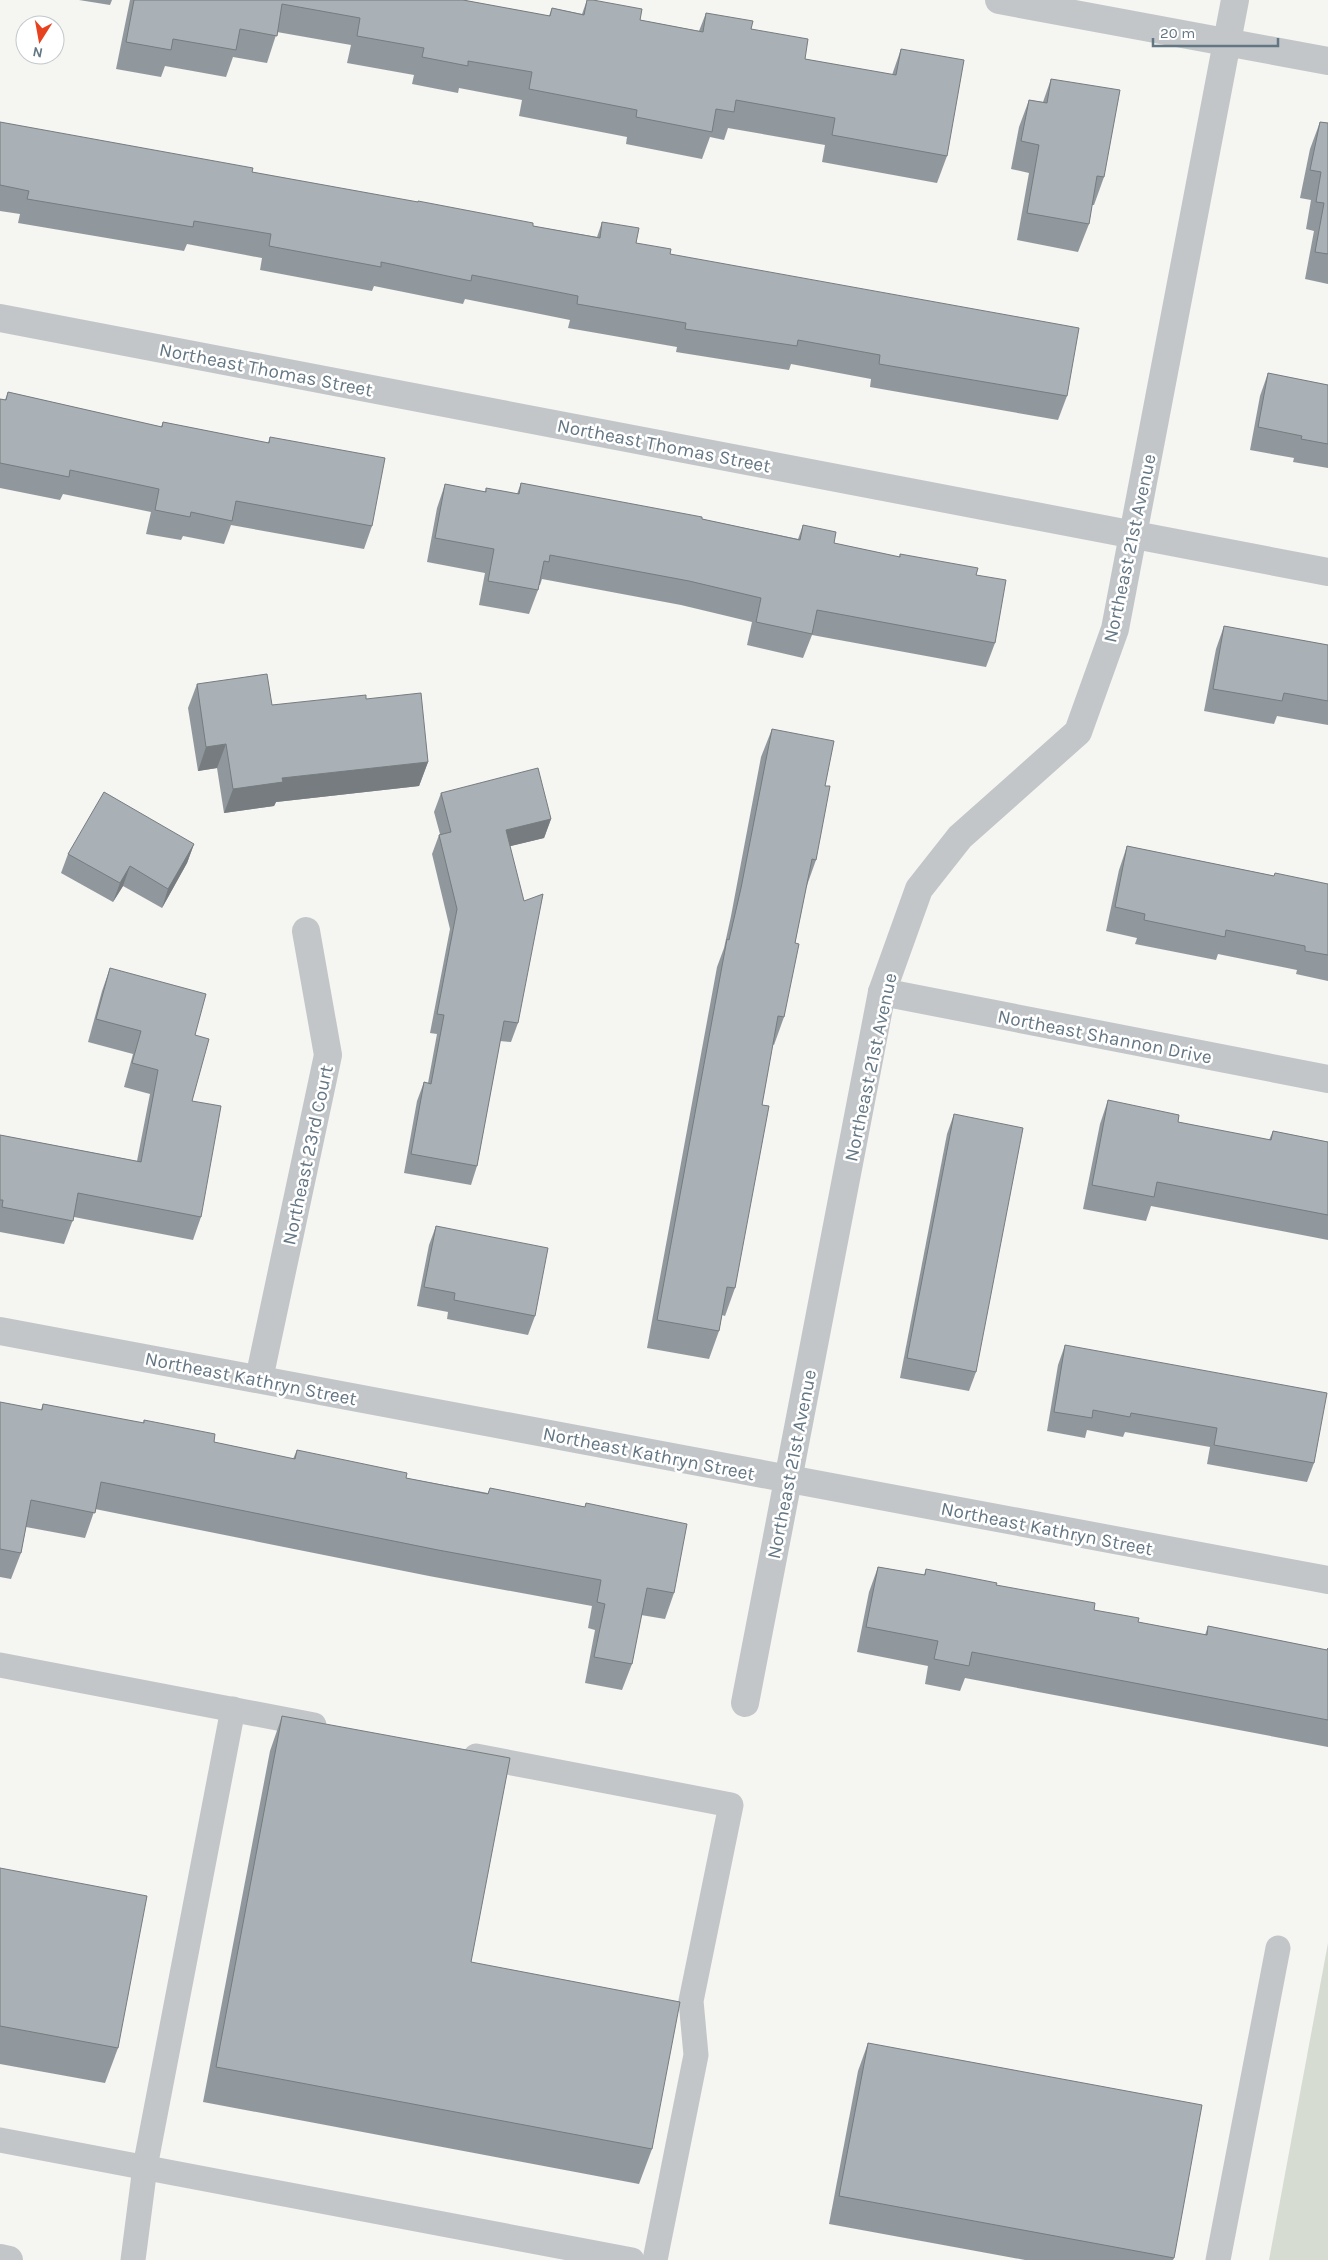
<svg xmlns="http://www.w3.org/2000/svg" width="1328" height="2260" font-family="Karla,sans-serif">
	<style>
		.green { fill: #d6dcd2 }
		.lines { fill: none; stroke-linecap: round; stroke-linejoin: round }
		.service { stroke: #c2c6c9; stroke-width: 25 }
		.minor { stroke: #c2c6c9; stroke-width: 28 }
		.tertiary { stroke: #c2c6c9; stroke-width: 28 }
		.wall { fill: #91989d }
		.shaded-wall { fill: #767c7f }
		.building { fill: #a9b1b6; stroke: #767c7f }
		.labels { text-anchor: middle; stroke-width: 5; stroke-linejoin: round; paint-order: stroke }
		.street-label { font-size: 19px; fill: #637683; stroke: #fff }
	</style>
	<rect width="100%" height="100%" fill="#f5f5f1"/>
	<polygon class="green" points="1328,1943 1328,2260 1269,2260"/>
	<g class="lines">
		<g class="service">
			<polyline points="0,1665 314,1725"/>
			<polyline points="476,1756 731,1805 691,2001 696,2055 655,2260"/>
			<polyline points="0,2140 632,2260"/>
			<polyline points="133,2260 145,2167 233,1709"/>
			<polyline points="1218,2260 1278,1948"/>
		</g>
		<g class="minor">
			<polyline points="0,318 1328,572"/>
			<polyline points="882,992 1328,1079"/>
			<polyline points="0,1331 1328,1580"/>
			<polyline points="259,1379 328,1055 306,931"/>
			<polyline points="745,1703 882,992 919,889 960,837 1078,732 1115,629 1235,0"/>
		</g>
		<g class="tertiary">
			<polyline points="999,0 1328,61"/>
			<polyline points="0,2258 9,2260"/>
		</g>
	</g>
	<g class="wall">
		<polygon points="79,0 112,0 110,5"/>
		<polygon points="130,0 463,0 549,16 552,8 582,14 587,0 640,20 699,31 706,13 751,29 805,59 892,75 901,49 947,156 937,183 822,162 825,145 728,128 724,140 710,137 702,159 626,144 627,137 519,116 522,100 459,88 458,93 412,84 414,75 347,63 351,45 277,32 267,63 233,57 226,77 165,66 161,77 116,69"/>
		<polygon points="1051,79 1104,177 1094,205 1092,205 1089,224 1078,252 1017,240 1029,173 1011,169 1019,127 1029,100 1043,102"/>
		<polygon points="0,122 252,172 533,226 597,237 602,222 636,243 670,254 1067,396 1058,420 870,387 871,379 791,364 789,370 676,352 677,347 568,328 570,320 465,299 463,304 374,286 372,291 260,270 262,258 187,244 184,251 18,223 20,214 0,211"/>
		<polygon points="1320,122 1328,123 1328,284 1305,279 1314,231 1306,229 1311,200 1300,198 1310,149"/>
		<polygon points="1268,373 1328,385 1328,468 1293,462 1294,458 1250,450 1260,396"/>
		<polygon points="8,392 161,427 163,422 268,443 270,437 372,526 364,549 231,525 224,544 183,536 181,540 146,534 151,512 63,494 60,500 0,488 0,399 5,400"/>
		<polygon points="521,483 702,519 798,539 803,525 834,543 899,557 900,554 976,575 995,643 986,667 812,635 803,658 747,645 752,622 681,605 542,579 540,585 539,585 538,590 529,614 479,605 485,573 427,562 437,508 445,484 485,492 486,488 517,494"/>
		<polygon points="1224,626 1328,645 1328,725 1277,716 1274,724 1204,711 1216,649"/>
		<polygon points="197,684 272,705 366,699 428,762 419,786 276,802 274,806 224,813 217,768 198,771 188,708"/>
		<polygon points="772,729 825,786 816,860 806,888 795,943 784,1017 774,1045 772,1044 762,1105 735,1288 725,1316 722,1315 719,1331 709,1359 647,1348 717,967 724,948 731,916 761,757"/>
		<polygon points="441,793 551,819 544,838 510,846 518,1023 511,1042 500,1041 477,1166 471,1185 404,1173 417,1101 424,1082 428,1083 437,1034 430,1033 450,929 432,854 439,835 440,834 434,812"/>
		<polygon points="194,844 187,863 162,908 123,886 113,902 61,873 68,854"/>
		<polygon points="1127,846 1274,876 1328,884 1328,981 1296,974 1297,970 1218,954 1216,960 1135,944 1137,938 1106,931 1119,870"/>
		<polygon points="110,968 195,1035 192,1101 201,1217 193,1240 74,1217 64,1244 0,1232 0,1135 137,1161 150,1094 124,1087 133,1054 88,1042 102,991"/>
		<polygon points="1108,1100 1178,1122 1269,1140 1273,1131 1328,1142 1328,1240 1151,1206 1146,1221 1083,1209 1100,1124"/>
		<polygon points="954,1114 976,1372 969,1391 900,1378 947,1134"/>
		<polygon points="436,1226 535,1316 528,1335 447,1319 448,1312 417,1306 429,1245"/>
		<polygon points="1065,1345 1314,1463 1307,1482 1207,1464 1210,1447 1125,1432 1123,1437 1087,1430 1085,1438 1047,1431 1058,1365"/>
		<polygon points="0,1402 41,1410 43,1404 143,1423 144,1420 214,1442 293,1459 297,1450 406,1478 488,1493 490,1488 585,1507 586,1503 674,1593 665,1619 641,1615 632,1664 622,1690 585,1683 595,1630 588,1628 592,1606 429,1576 95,1509 85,1538 26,1527 21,1553 11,1579 0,1577"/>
		<polygon points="878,1567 924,1575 926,1569 996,1585 1094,1610 1138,1622 1205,1635 1208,1626 1327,1650 1328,1648 1328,1747 965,1678 960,1691 925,1684 928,1666 857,1652 869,1592"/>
		<polygon points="282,1716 471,1962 652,2149 639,2184 203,2102 270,1751"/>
		<polygon points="0,1868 118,2048 105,2083 0,2064"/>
		<polygon points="868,2043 1174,2258 1173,2260 1025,2260 829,2224 858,2071"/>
	</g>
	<g class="shaded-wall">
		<polygon points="226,744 217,768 198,771 206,747"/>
		<polygon points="428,762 419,786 276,802 274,806 224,813 233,789 282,778"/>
		<polygon points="551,819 544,838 499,849 506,830"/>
		<polygon points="194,844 187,863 162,908 168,889"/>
		<polygon points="130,866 123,886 113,902 120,883"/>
	</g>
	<g class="building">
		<polygon points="134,0 463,0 550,16 552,8 584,15 587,0 593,0 642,9 640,20 703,32 706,13 753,21 751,29 808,39 805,59 896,75 901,49 964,60 947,156 832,135 835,118 736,100 734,112 716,109 712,132 636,117 637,110 529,89 532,72 468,61 468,66 422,57 424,48 357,36 360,18 282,4 277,36 240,29 236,50 173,39 171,50 126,42"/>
		<polygon points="1051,79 1120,90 1104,177 1097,176 1089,224 1027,213 1039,145 1021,141 1029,100 1047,103"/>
		<polygon points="0,122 253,168 252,172 418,202 418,201 533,223 533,226 600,238 602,222 639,228 636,243 671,249 670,254 1079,328 1067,396 879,364 880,355 798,340 797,346 685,329 686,323 577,304 578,296 472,275 471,281 381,262 381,267 269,246 271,234 194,221 193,227 27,199 29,191 0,185"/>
		<polygon points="1320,122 1328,123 1328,254 1315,252 1324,203 1316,202 1321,172 1310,170"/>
		<polygon points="1268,373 1328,385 1328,444 1301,439 1302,436 1258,427"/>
		<polygon points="8,392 162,427 163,422 269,443 270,437 385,458 372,526 236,501 232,521 191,512 190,517 155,510 159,489 70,470 69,477 0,463 0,399 6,400"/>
		<polygon points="521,483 702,517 702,519 800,540 803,525 836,532 834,543 900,557 900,554 978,568 976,575 1006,580 995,643 817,610 812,634 756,622 761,598 689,581 550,555 549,562 544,561 538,590 488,581 494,549 435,538 445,484 486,492 486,488 519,494"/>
		<polygon points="1224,626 1328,645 1328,701 1284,693 1282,701 1213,689"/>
		<polygon points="267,674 272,705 366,695 366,699 421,693 428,762 282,778 283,782 233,789 226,744 206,747 197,684"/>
		<polygon points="772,729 834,741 825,786 830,786 816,860 812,859 795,943 799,944 784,1017 778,1016 762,1105 769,1106 735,1288 727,1287 719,1331 657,1320 727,939 729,940 741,888"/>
		<polygon points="538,768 551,819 506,830 524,901 543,894 518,1023 504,1021 477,1166 411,1154 424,1082 431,1084 444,1015 437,1014 457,909 439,835 451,832 441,793"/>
		<polygon points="104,792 194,844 168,889 130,866 120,883 68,854"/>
		<polygon points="1127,846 1274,876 1275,873 1328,884 1328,955 1305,951 1305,946 1226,930 1225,937 1144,920 1145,914 1115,907"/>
		<polygon points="110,968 206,994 195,1035 209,1039 192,1101 221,1106 201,1217 78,1193 73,1221 2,1207 3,1200 0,1200 0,1135 141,1162 158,1070 132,1063 141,1031 96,1019"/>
		<polygon points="1108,1100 1179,1115 1178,1122 1271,1140 1273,1131 1328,1142 1328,1215 1157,1182 1154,1197 1092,1185"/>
		<polygon points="954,1114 1023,1128 976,1372 907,1358"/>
		<polygon points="436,1226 548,1248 535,1316 454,1300 455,1293 424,1287"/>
		<polygon points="1065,1345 1327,1393 1314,1463 1214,1445 1217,1428 1131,1413 1130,1417 1093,1410 1092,1418 1054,1412"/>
		<polygon points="0,1402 42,1410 43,1404 144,1423 144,1420 215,1434 214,1442 295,1459 297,1450 407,1473 406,1478 488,1494 490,1488 585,1507 586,1503 687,1524 674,1593 647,1588 632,1664 594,1657 605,1604 597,1602 601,1580 438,1550 101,1482 95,1513 31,1500 21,1553 0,1549"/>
		<polygon points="878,1567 925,1575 926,1569 997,1583 996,1585 1095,1603 1094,1610 1139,1618 1138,1622 1207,1635 1208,1626 1327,1650 1328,1648 1328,1720 972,1652 969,1666 934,1659 938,1641 866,1627"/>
		<polygon points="282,1716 510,1758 471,1962 680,2002 652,2149 216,2067"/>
		<polygon points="0,1868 147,1896 118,2048 0,2026"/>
		<polygon points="868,2043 1202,2105 1174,2258 839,2196"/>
	</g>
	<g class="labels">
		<g class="street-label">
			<text transform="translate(266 369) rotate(11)" y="7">Northeast Thomas Street</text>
			<text transform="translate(664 445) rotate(11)" y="7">Northeast Thomas Street</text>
			<text transform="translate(1129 548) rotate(-78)" y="7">Northeast 21st Avenue</text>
			<text transform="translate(1105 1036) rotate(11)" y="7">Northeast Shannon Drive</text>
			<text transform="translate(870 1067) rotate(-78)" y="7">Northeast 21st Avenue</text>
			<text transform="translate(307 1155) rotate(-78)" y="7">Northeast 23rd Court</text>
			<text transform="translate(251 1378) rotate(11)" y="7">Northeast Kathryn Street</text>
			<text transform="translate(649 1453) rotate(11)" y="7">Northeast Kathryn Street</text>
			<text transform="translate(791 1464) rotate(-79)" y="7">Northeast 21st Avenue</text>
			<text transform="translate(1047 1528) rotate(11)" y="7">Northeast Kathryn Street</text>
		</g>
	</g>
	<g transform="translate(40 40) rotate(191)"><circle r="24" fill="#ffffff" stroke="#c1c8cd"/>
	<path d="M0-4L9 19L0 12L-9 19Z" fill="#e7421f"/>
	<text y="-8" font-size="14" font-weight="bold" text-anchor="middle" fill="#637683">N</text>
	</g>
	<path d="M1153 38v8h125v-8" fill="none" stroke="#637683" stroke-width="2.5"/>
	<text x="1160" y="38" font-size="15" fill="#637683" stroke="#ffffff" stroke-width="4" paint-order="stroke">20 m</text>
</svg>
